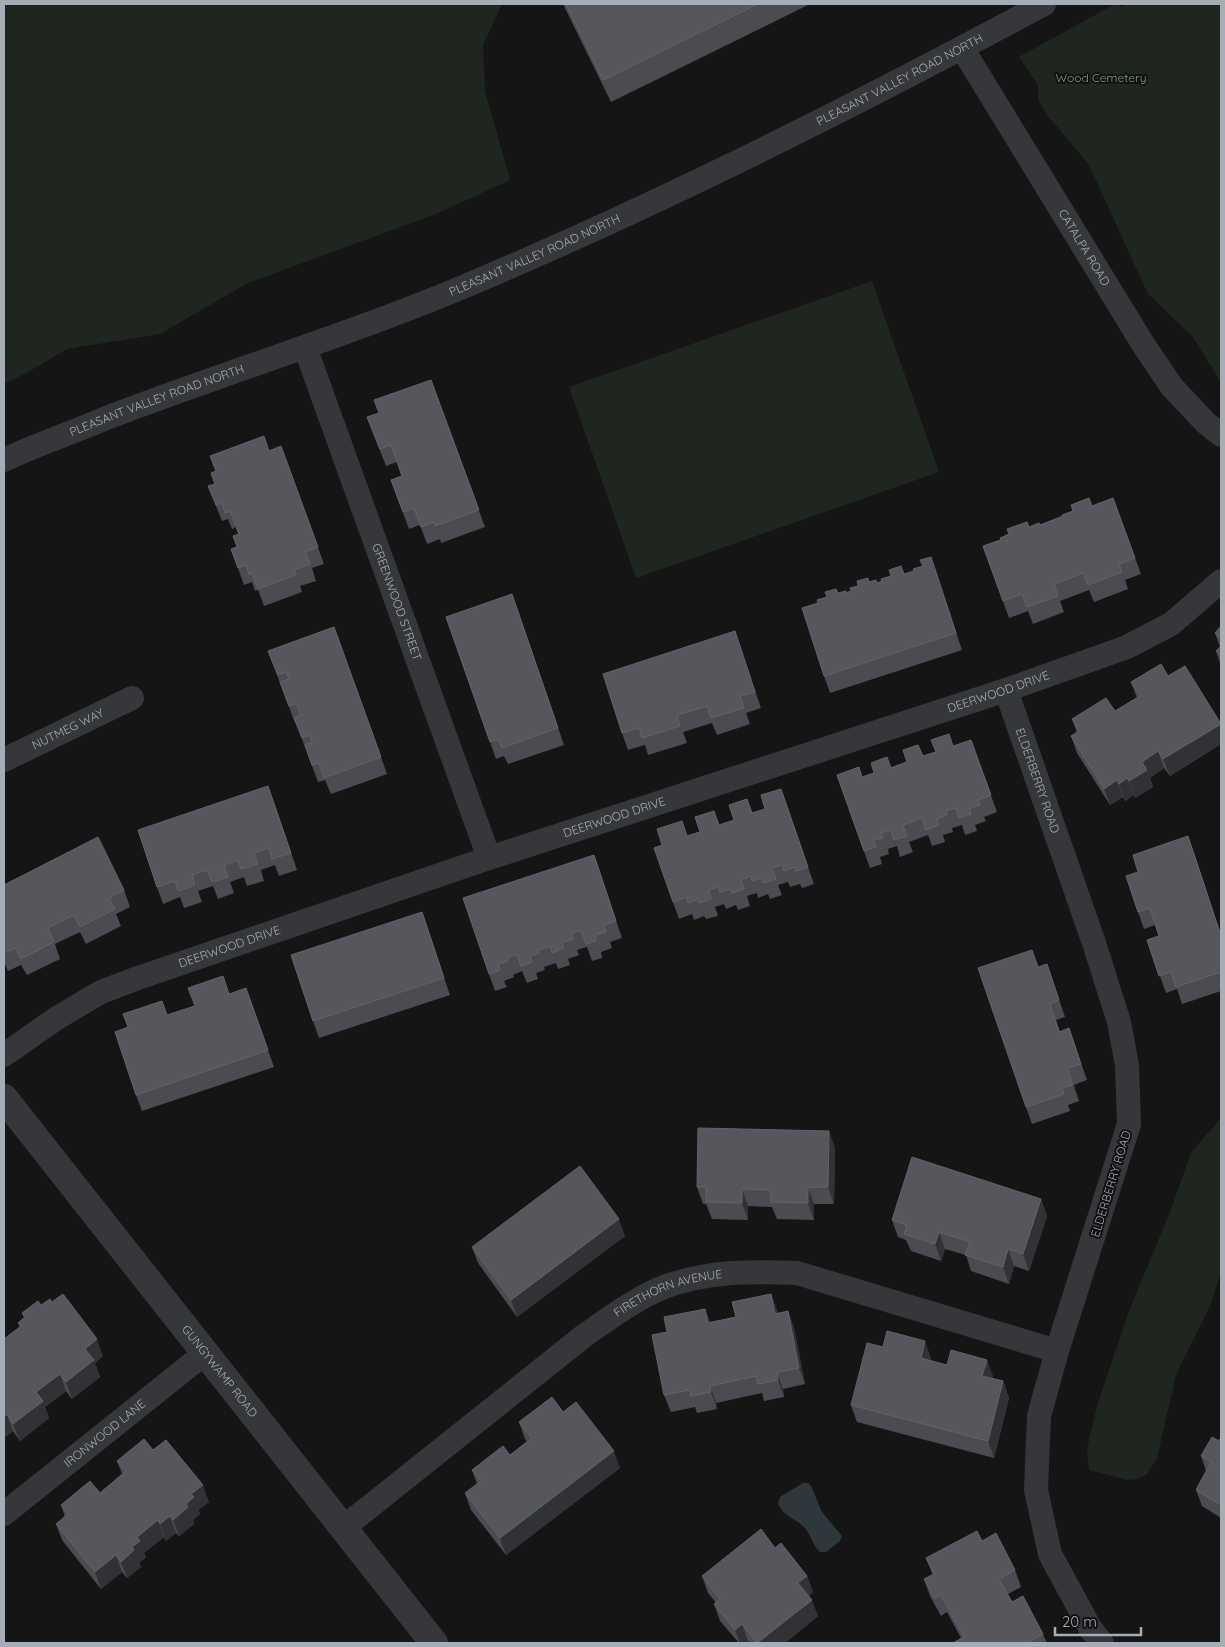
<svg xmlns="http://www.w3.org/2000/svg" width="1225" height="1647" font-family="Quicksand,sans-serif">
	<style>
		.green { fill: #1f261f }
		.water { fill: #2e373b }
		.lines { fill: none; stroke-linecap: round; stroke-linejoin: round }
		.minor { stroke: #36373b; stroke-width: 24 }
		.tertiary { stroke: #36373b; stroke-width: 28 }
		.wall { fill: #4b4c51 }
		.shaded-wall { fill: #313235 }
		.building { fill: #55575c; stroke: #62646a }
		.labels { text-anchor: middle; stroke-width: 4; stroke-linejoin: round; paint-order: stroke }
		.park-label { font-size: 12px; fill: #80a080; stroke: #101011 }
		.street-label { font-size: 12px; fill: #a7adb6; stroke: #101011 }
	</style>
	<rect width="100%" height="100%" fill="#151516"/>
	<g class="green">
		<polygon points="4,4 502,4 483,45 485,91 510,180 436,214 248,283 160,334 67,349 28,372 4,384"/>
		<polygon points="1115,4 1118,4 1121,7 1127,4 1221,4 1221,382 1192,336 1148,294 1088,163 1048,116 1038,99 1038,85 1019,57"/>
		<polygon points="872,281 939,472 636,578 569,387"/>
		<polygon points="1221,1118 1221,1271 1211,1304 1176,1375 1157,1458 1147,1474 1138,1479 1128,1480 1089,1470 1087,1449 1097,1406 1129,1311 1170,1212 1191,1153"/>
	</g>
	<path class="water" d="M803 1483H808L811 1486 822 1512 842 1536 840 1541 826 1552H820C812 1545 811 1533 802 1525 793 1518 783 1515 778 1504L780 1497Z"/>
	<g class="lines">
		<g class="minor">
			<path id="s1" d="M962 48 1143 344 1172 387 1206 423 1221 435"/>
			<path id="s2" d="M305 347 489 858"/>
			<path id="s3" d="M4 460C36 445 71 433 104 419 223 373 346 336 463 287 662 203 855 106 1044 4"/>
			<path id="s4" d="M1006 690 1094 943 1119 1022 1127 1065 1129 1124 1057 1351 1039 1416 1036 1490 1050 1554 1090 1628 1102 1643"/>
			<path id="s5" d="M4 760 132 698"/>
			<path id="s6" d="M4 1055 57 1018 101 992 138 978 489 858 1006 690 1127 647 1171 624 1221 581"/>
			<path id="s7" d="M4 1514 204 1354"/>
			<path id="s8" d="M343 1528 585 1335C608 1319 638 1297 664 1287 707 1271 752 1271 797 1273L1057 1351"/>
		</g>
		<path class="tertiary" id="s9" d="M4 1098 434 1643"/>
	</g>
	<g class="wall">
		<polygon points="563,4 810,4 611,102"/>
		<polygon points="431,380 485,527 441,543 440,539 427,544 420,525 409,529 391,480 402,476 397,462 386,466 367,417 379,413"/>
		<polygon points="281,446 324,564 312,568 316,581 300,586 302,592 264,606 258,590 255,591 252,582 244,585 231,549 237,547 238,534 236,527 232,529 228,519 222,521 208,486 215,484 269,451"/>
		<polygon points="1113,498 1141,574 1125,580 1128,589 1094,602 1089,590 1060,601 1064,612 1033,624 1028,611 1009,618 983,546"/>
		<polygon points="931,557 962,650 830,693 824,676 818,603 838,593 847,593 869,582 877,583 914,571 923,566"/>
		<polygon points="518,611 564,745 508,764 504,756 496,759 446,617"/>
		<polygon points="1221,626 1221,666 1216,651 1220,647 1215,633"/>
		<polygon points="334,627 387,774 331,794 325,780 318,782 296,723 295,723 268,651"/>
		<polygon points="741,648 761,708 746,713 750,724 717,735 712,723 683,732 687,743 648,755 645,745 628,750 622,733"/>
		<polygon points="1168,676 1221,724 1221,744 1170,776 1164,768 1150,778 1153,787 1135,798 1134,795 1125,801 1123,797 1110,805 1077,753 1071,736 1077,733 1072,719 1115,711 1137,698 1131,682"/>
		<polygon points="971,740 997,812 984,817 986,821 975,825 977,831 965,835 962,825 952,828 953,832 943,835 945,842 932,846 928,835 909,842 913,852 900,857 897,846 888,849 889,854 880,857 882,864 870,868 837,775 863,777 923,756"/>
		<polygon points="781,789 814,884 802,888 800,884 790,887 788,882 778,885 782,895 770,899 768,894 758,898 757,893 747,896 750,906 738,910 736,905 726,909 724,904 715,907 718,916 706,919 704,916 694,920 692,914 679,919 673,902 687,836 734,820 747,799 752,813 765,809"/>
		<polygon points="274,803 297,870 279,876 275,865 261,870 264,881 247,886 244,877 230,882 234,893 218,899 213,886 198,891 202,902 184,908 180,897 163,904 157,887"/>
		<polygon points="1194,853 1221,935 1221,991 1182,1004 1177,989 1166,993 1147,940 1159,936 1155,925 1144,929 1138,912"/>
		<polygon points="594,855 622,938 610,942 612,948 601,952 602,958 592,961 587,947 577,950 579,955 568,959 570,965 558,969 556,963 544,967 545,970 536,973 538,979 527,983 522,971 513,975 514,977 504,981 507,987 495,991 489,974"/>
		<polygon points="4,885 124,890 130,907 116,914 121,926 86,944 80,932 55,944 60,959 27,975 21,965 8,971 4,962"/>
		<polygon points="422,912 450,995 319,1038 313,1021"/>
		<polygon points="1047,964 1065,1017 1056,1020 1060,1032 1069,1028 1087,1080 1074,1085 1079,1101 1068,1105 1070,1111 1032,1124 1026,1107 1038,967"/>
		<polygon points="246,988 274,1067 142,1111 136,1095 167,1015"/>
		<polygon points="835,1147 834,1204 814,1204 814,1220 777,1219 772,1207 748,1206 748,1220 712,1219 706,1204 703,1204 697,1187"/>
		<polygon points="1041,1199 1047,1216 1029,1271 1014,1266 1009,1284 971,1271 966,1255 945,1249 941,1261 911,1251 906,1240 898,1237 892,1220"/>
		<polygon points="625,1236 517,1317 478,1263 472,1247"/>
		<polygon points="771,1294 778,1313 788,1311 794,1328 805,1384 783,1389 784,1397 764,1401 762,1393 716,1403 717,1409 697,1413 695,1407 671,1412 664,1395 667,1332 705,1309 710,1322 736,1317"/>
		<polygon points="41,1305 103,1356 95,1363 100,1377 72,1399 66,1391 45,1407 49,1418 20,1441 13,1431 4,1438 4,1339 20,1327 18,1323 24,1318 22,1313"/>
		<polygon points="931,1358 930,1361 993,1376 992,1378 1003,1381 1009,1398 994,1458 857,1422 851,1405"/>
		<polygon points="563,1412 620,1468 506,1555 471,1510 465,1493 477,1484 472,1470 510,1455 527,1442 525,1439 519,1422"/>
		<polygon points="1221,1437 1221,1518 1202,1506 1196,1490 1206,1471 1201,1456 1219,1441"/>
		<polygon points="153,1450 209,1502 198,1510 200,1514 193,1520 194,1524 179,1536 176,1533 166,1541 164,1537 144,1553 146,1557 139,1563 141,1567 127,1578 122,1572 101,1589 62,1540 56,1524 65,1517 61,1505 100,1493 122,1474 117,1461"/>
		<polygon points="982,1541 1015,1570 1021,1587 1008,1594 1012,1602 1043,1634 1047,1643 954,1643 961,1638 947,1612 941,1616 930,1596 924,1579 933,1575 926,1558"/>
		<polygon points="775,1548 807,1576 813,1592 809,1596 818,1616 785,1643 750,1643 748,1641 745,1643 739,1643 720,1621 714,1604 716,1603 708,1593 702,1576"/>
	</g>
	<g class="shaded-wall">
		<polygon points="931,557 937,573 962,650 956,633"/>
		<polygon points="735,631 741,648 761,708 755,692"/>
		<polygon points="1221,724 1221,744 1170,776 1163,759"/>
		<polygon points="1158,751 1164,768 1150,778 1153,787 1135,798 1129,781 1142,762"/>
		<polygon points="1127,778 1134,795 1125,801 1119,784"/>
		<polygon points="1117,780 1123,797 1110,805 1104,789"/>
		<polygon points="594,855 600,872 622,938 616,921"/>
		<polygon points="422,912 428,928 450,995 444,978"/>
		<polygon points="1068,1068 1074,1085 1079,1101 1073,1085"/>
		<polygon points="829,1131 835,1147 834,1204 828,1187"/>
		<polygon points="808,1187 814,1204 814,1220 808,1203"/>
		<polygon points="742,1189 748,1206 748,1220 742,1203"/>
		<polygon points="1041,1199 1047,1216 1029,1271 1023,1254"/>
		<polygon points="619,1219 625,1236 517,1317 511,1300"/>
		<polygon points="939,1232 945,1249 941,1261 935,1244"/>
		<polygon points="1008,1249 1014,1266 1009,1284 1003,1267"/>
		<polygon points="771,1294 777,1311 781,1330 775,1314"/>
		<polygon points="705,1309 711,1325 708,1323"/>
		<polygon points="788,1311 794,1328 805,1384 799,1368"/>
		<polygon points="97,1339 103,1356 95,1363 100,1377 72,1399 66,1382 85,1349"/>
		<polygon points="925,1341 931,1358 927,1375 921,1358"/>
		<polygon points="987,1360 993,1376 988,1392 982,1376"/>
		<polygon points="777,1372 783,1389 784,1397 778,1380"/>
		<polygon points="60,1374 66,1391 45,1407 49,1418 20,1441 13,1424 36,1392"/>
		<polygon points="1003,1381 1009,1398 994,1458 988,1441"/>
		<polygon points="710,1386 716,1403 717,1409 711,1392"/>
		<polygon points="7,1414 13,1431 4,1438 4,1417"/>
		<polygon points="614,1451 620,1468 506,1555 500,1538"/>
		<polygon points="203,1485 209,1502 198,1510 200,1514 193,1520 194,1524 179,1536 173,1520 191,1494"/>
		<polygon points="170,1516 176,1533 166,1541 160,1524"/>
		<polygon points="158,1520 164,1537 144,1553 146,1557 139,1563 141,1567 127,1578 121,1562 137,1537"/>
		<polygon points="116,1555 122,1572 101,1589 95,1572"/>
		<polygon points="807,1576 813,1592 804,1600 798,1583"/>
		<polygon points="812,1600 818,1616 785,1643 758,1643"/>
		<polygon points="742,1624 748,1641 745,1643 740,1643 735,1630"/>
	</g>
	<g class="building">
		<polygon points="566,4 758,4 603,80"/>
		<polygon points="431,380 479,510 435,526 434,522 421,527 414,508 403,512 391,480 402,476 391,445 380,449 367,417 379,413 374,400"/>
		<polygon points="264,436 269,451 281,446 318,547 305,552 310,564 294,570 296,575 258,589 252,573 249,575 246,565 238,568 231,549 237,547 233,536 239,534 230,511 225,513 222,503 216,505 208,486 215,484 211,473 216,471 210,456"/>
		<polygon points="1089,498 1092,506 1113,498 1135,558 1119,564 1122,572 1088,585 1083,573 1054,584 1058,596 1027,607 1022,594 1003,601 983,546 1001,540 1000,538 1009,534 1007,529 1027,522 1029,527 1039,523 1040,525 1063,516 1062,515 1073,511 1071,505"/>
		<polygon points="931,557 956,633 824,676 802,608 818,603 817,600 827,597 825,592 836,589 838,593 846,591 846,593 851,591 850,588 858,586 857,581 868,578 869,582 876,580 877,583 882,581 881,579 891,576 889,570 901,566 904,574 914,571 913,569 923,566 920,560"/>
		<polygon points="512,594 558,728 502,748 498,739 490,742 446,617"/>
		<polygon points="1221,626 1221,639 1215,633"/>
		<polygon points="334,627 381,757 324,778 319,763 312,765 305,745 312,742 310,735 302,738 294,718 301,715 296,704 289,706 280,682 289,679 286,672 278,675 268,651"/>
		<polygon points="735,631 755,692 740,696 744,708 711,718 707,706 677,715 680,726 642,738 639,728 622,733 603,674"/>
		<polygon points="1221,646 1221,656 1216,651"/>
		<polygon points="1161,664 1168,676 1185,666 1221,724 1163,759 1158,751 1142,762 1147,770 1129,781 1127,778 1119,784 1117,780 1104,789 1071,736 1079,731 1072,719 1106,698 1115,711 1140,696 1131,682"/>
		<polygon points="949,734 953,746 971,740 991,795 978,800 980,805 969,809 971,814 959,818 956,808 946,811 947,815 937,819 939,825 926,830 922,818 903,825 907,836 894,840 891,830 881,833 883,838 874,840 876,847 864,851 837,775 859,767 862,777 874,773 871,763 887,757 891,768 907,762 903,750 918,745 923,756 936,752 931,740"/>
		<polygon points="268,786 291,853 272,859 269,848 254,853 258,864 241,869 238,860 224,865 228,877 212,882 207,870 192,875 195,885 178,891 175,881 157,887 138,830"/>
		<polygon points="781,789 808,867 796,871 794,867 784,871 782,865 772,868 776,879 764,883 762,878 752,881 751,876 741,880 744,889 732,893 730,889 720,892 718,887 709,890 711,899 699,903 698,899 688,903 687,897 673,902 654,848 662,845 657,829 682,821 687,836 700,832 695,817 714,811 719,825 734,820 729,805 747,799 752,813 765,809 761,795"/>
		<polygon points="1188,836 1221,936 1221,972 1176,987 1171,972 1159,976 1147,940 1159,936 1150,908 1138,912 1126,876 1138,872 1133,855"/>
		<polygon points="98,837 124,890 109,898 115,909 80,927 74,915 48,928 54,942 21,959 15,948 4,953 4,885"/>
		<polygon points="594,855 616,921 604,925 606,932 595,935 596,941 586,944 581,930 571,934 573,939 562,943 564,948 552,953 550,946 538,950 539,953 530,956 532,962 521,966 517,954 507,958 508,961 498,964 500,970 489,974 463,898"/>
		<polygon points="422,912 444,978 313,1021 291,955"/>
		<polygon points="1032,950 1038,967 1047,964 1059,1000 1050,1004 1059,1032 1069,1028 1081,1064 1068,1068 1073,1085 1062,1088 1064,1094 1026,1107 978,968"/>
		<polygon points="223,976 229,994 246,988 268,1050 136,1095 115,1032 128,1027 123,1014 162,1001 167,1015 195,1006 188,988"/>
		<polygon points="698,1128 829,1131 828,1187 808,1187 808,1203 771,1202 771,1190 742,1189 742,1203 706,1202 706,1187 697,1187"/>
		<polygon points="912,1157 1041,1199 1023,1254 1008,1249 1003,1267 965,1255 970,1242 939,1232 935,1244 904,1234 907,1225 892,1220"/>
		<polygon points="580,1166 619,1219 511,1300 472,1247"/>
		<polygon points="63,1294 97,1339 85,1349 94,1360 66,1382 60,1374 36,1392 43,1401 13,1424 7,1414 4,1417 4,1339 21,1326 18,1323 25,1317 22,1313 38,1301 41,1305 50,1299 52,1302"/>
		<polygon points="771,1294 775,1314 788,1311 799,1368 777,1372 778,1380 758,1384 756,1376 710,1386 711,1392 691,1396 690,1390 664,1395 652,1335 667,1332 664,1317 705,1309 708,1323 736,1317 732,1302"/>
		<polygon points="887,1331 925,1341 921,1358 947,1365 951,1350 987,1360 982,1376 1003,1381 988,1441 851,1405 867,1343 883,1347"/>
		<polygon points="552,1397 563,1412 576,1402 614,1451 500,1538 465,1493 481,1481 472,1470 503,1446 510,1455 532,1438 519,1422"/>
		<polygon points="1212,1437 1219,1441 1221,1437 1221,1505 1196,1490 1211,1462 1201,1456"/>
		<polygon points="144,1439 153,1450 166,1440 203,1485 191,1494 194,1497 186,1504 188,1507 173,1520 170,1516 160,1524 158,1520 137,1537 140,1541 132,1547 134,1550 121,1562 116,1555 95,1572 56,1524 68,1514 61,1505 90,1481 100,1493 126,1471 117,1461"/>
		<polygon points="761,1529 775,1548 781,1543 807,1576 798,1583 812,1600 757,1643 742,1624 735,1630 714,1604 720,1599 702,1576"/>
		<polygon points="977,1531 982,1541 996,1533 1015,1570 999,1579 1012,1602 1023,1596 1043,1634 1029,1642 1030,1643 953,1643 964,1637 941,1595 935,1599 924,1579 934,1574 926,1558"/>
	</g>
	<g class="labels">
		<g class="park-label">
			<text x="1101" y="82">Wood Cemetery</text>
		</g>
		<g class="street-label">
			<text dy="4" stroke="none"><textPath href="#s3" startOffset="974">PLEASANT VALLEY ROAD NORTH</textPath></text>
			<text dy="4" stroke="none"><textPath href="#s1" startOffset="234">CATALPA ROAD</textPath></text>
			<text dy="4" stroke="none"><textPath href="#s3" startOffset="569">PLEASANT VALLEY ROAD NORTH</textPath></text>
			<text dy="4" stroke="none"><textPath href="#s3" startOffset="164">PLEASANT VALLEY ROAD NORTH</textPath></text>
			<text dy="4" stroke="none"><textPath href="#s2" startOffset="271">GREENWOOD STREET</textPath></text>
			<text dy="4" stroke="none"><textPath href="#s6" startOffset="1062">DEERWOOD DRIVE</textPath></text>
			<text dy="4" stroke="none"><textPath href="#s5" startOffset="71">NUTMEG WAY</textPath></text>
			<text dy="4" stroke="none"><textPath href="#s4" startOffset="96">ELDERBERRY ROAD</textPath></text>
			<text dy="4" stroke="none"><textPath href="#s6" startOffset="658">DEERWOOD DRIVE</textPath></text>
			<text dy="4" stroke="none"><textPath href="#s6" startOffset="252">DEERWOOD DRIVE</textPath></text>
			<text transform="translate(1111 1184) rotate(-73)" y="4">ELDERBERRY ROAD</text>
			<text dy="4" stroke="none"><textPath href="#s8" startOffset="404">FIRETHORN AVENUE</textPath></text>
			<text dy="4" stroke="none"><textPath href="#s9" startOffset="348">GUNGYWAMP ROAD</textPath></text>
			<text dy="4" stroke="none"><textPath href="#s7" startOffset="129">IRONWOOD LANE</textPath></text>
		</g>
	</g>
	<rect width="1225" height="1647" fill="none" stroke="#a7adb6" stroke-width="10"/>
	<path d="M1055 1627v8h86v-8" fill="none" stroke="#a7adb6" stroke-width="2.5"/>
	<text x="1062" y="1627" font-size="15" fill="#a7adb6" stroke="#101011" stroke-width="4" paint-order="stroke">20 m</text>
</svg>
